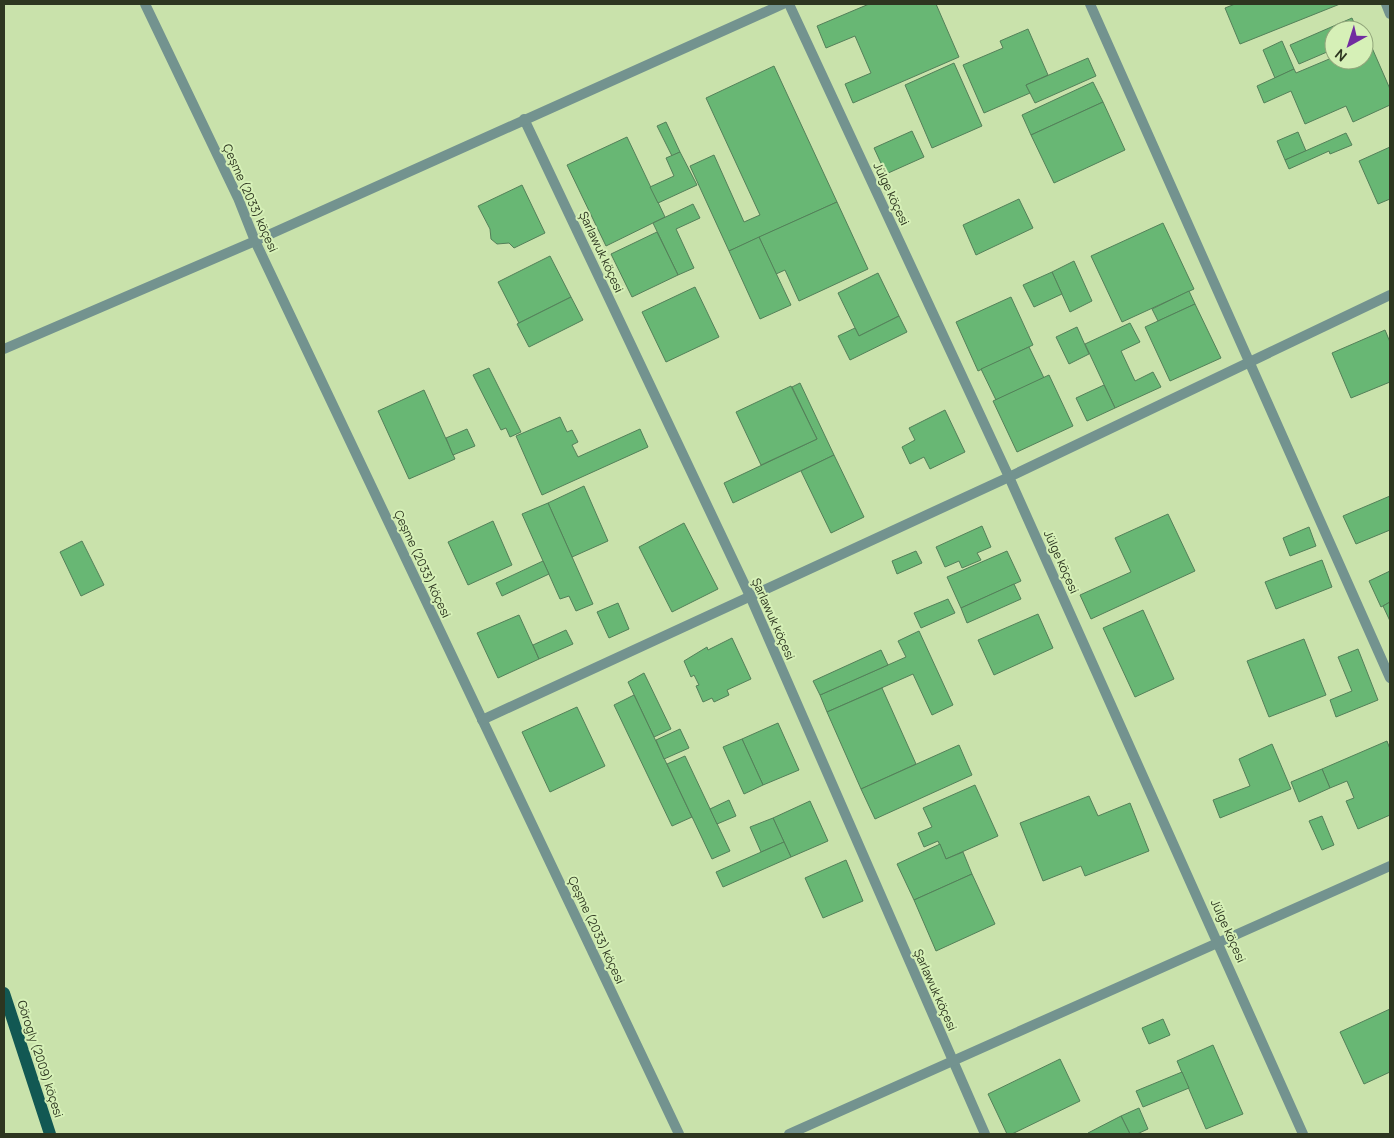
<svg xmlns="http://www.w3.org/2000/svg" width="1394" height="1138" font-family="Manrope,sans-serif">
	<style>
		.building { fill: #68b774; stroke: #538059 }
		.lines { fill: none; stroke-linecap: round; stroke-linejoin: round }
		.street { stroke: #73938f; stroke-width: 10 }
		.primary { stroke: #125853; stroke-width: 12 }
		.labels { text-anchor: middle; stroke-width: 4; stroke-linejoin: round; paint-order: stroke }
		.street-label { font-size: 12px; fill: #2d3620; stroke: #d6f0b7 }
	</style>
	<rect width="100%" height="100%" fill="#c9e2ab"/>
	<g class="building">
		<polygon points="869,4 936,4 959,57 853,103 845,84 871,73 855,36 826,48 817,26"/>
		<polygon points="1235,4 1340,4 1240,44 1225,8"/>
		<polygon points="1352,18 1357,30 1334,30 1334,49 1299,64 1290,45"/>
		<polygon points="1028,29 1048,75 1026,85 1030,93 984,113 963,65 1003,48 1000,41"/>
		<polygon points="1282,41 1294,69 1275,78 1263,50"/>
		<polygon points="1369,41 1390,89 1390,105 1353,122 1346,106 1305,124 1291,91 1264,103 1257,86 1294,69 1296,73 1334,57 1334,60 1364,60 1364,44"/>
		<polygon points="1088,58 1096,76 1035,103 1026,85"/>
		<polygon points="954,63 982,126 932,148 905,85"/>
		<polygon points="774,66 837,202 729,251 690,166 714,155 744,222 760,215 706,98"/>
		<polygon points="1093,82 1103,102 1031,135 1022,115"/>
		<polygon points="1103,102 1125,150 1054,183 1031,135"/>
		<polygon points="666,122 680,152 672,156 657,126"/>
		<polygon points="912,131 924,157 886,174 874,148"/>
		<polygon points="1298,132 1306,151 1285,160 1277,141"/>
		<polygon points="1346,133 1352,145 1330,154 1329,151 1289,169 1285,160"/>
		<polygon points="627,137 665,217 606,246 567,165"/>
		<polygon points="1390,147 1390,199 1378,204 1359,161"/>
		<polygon points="680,152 697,185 658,203 650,187 674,176 666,158"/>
		<polygon points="522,185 545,233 514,248 509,243 497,244 491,239 490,229 478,206"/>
		<polygon points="1019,199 1033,228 976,255 963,225"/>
		<polygon points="837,202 868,269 799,301 785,270 776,274 759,237"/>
		<polygon points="693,204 700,218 676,229 694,268 678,275 653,223"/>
		<polygon points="1163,223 1194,289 1122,322 1091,256"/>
		<polygon points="657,232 678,275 632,297 611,254"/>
		<polygon points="759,237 791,305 760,319 729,251"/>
		<polygon points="550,256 571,297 519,323 498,282"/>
		<polygon points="1074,261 1092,301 1070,312 1052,272"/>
		<polygon points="1052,272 1062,294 1034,307 1023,285"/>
		<polygon points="878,273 899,316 859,336 838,293"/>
		<polygon points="695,287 719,337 666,362 642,312"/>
		<polygon points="1189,291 1195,304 1158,321 1152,309"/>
		<polygon points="571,297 583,320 529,347 517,324"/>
		<polygon points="1011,297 1033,345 978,371 956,322"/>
		<polygon points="1195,304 1221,358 1170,381 1145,327"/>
		<polygon points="899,316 907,332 850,360 838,336 855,328 859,336"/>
		<polygon points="1130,323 1140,342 1121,351 1135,381 1153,372 1161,387 1115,408 1085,344"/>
		<polygon points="1077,327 1089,354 1069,364 1056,337"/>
		<polygon points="1385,330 1390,342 1390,382 1351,398 1332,353"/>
		<polygon points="1029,347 1044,378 996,400 981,369"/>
		<polygon points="489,368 521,432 510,437 506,428 501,430 473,375"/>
		<polygon points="1049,375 1073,426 1017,452 993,401"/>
		<polygon points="800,383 834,455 733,503 724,483 817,439 792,387"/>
		<polygon points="1104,385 1115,408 1087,421 1076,398"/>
		<polygon points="791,386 817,439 761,465 736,412"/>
		<polygon points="424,390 455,459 409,479 378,411"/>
		<polygon points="945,410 965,452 930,469 924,457 910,464 902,447 915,440 909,428"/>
		<polygon points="560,417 567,432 572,430 578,442 572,445 578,457 640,429 648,447 542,495 516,436"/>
		<polygon points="467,429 475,446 453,455 446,438"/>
		<polygon points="834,455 864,517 831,533 801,471"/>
		<polygon points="584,486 608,541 572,557 548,503"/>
		<polygon points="1390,496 1390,530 1356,544 1343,516"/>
		<polygon points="548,503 593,604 576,611 569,596 560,599 522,514"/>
		<polygon points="1168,514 1195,571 1091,619 1080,595 1131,572 1115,538"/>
		<polygon points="493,521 512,565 468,585 448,542"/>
		<polygon points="684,523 718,589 672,612 639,547"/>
		<polygon points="982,526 991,547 977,553 981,560 962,568 959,561 945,567 936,547"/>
		<polygon points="1309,527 1316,546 1290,556 1283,538"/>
		<polygon points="82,541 104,585 81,596 60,552"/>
		<polygon points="916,551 922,563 897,574 892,561"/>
		<polygon points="1007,551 1021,581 961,608 947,577"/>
		<polygon points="1322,560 1332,587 1276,609 1265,582"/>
		<polygon points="543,561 549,574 502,596 496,583"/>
		<polygon points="1390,571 1390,602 1381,607 1369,581"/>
		<polygon points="1014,584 1021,599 967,623 961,608"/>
		<polygon points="948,599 955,613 921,628 914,613"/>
		<polygon points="1390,602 1390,621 1383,606"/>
		<polygon points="618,603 629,629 609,638 597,612"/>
		<polygon points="1143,610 1174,679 1135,697 1103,628"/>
		<polygon points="1038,614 1053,648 994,675 978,640"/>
		<polygon points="519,615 539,659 498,678 477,633"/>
		<polygon points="566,630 573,644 539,659 533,645"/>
		<polygon points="919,631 953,705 932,715 913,674 827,712 820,695 906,657 898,641"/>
		<polygon points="732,638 751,679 727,690 729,695 714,702 712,698 703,702 696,686 699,685 694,675 691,677 684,661 707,647 708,650"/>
		<polygon points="1304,639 1326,695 1269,717 1247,661"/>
		<polygon points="1358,649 1378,700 1336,717 1330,700 1352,691 1338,657"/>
		<polygon points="881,650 888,665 820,695 813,681"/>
		<polygon points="644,673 671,729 654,737 628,682"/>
		<polygon points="882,688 916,764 861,789 827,712"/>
		<polygon points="634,695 692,817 672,826 614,705"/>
		<polygon points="577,707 605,766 550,792 522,732"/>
		<polygon points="778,723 799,770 763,785 742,739"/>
		<polygon points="680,729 689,748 664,759 656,740"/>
		<polygon points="742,739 763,785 744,794 723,747"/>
		<polygon points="1387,741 1390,749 1390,815 1358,829 1346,801 1354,798 1347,781 1330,788 1322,769"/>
		<polygon points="1272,744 1291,789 1220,818 1213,800 1250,786 1239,759"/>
		<polygon points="959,745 972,775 875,819 861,789"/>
		<polygon points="685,756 730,851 712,859 667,764"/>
		<polygon points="1322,769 1330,788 1299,802 1291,782"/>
		<polygon points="975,785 998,836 946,859 938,841 924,847 918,833 932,827 923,808"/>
		<polygon points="1089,796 1098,816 1130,803 1149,851 1085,876 1081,866 1043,881 1020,823"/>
		<polygon points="729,800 736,816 717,824 710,809"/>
		<polygon points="810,801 828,841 791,857 773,818"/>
		<polygon points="1322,816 1334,845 1322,850 1309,821"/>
		<polygon points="773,818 784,842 761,852 750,827"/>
		<polygon points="784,842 791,857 723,887 716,872"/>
		<polygon points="940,844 946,859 963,852 972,874 914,900 897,864"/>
		<polygon points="846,860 863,901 823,918 805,878"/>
		<polygon points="972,874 995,924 936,951 914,900"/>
		<polygon points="1390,1009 1390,1072 1364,1084 1340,1032"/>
		<polygon points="1163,1019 1170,1035 1149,1044 1142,1028"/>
		<polygon points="1213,1045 1243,1114 1206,1129 1177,1061"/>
		<polygon points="1060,1059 1080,1101 1012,1134 1007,1134 988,1094"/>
		<polygon points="1182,1072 1189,1088 1143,1107 1136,1091"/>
		<polygon points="1139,1108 1148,1129 1137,1134 1130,1134 1121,1116"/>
		<polygon points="1121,1116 1130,1134 1088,1134 1088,1133"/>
	</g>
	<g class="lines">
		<g class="street">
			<polyline points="145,4 238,198 255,241 679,1134"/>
			<polyline points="789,4 1009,477 1303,1134"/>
			<polyline points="1090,4 1390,678"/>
			<polyline points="1386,4 1390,14"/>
			<polyline points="524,119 750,596 985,1134"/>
			<polyline points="4,349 255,241 783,4"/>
			<polyline points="482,720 1009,477 1390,295"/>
			<polyline points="789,1134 1390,866"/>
		</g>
		<polyline class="primary" points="4,993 50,1134"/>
	</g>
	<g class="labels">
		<g class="street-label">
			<text transform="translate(891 194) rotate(65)" y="4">Jülge köçesi</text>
			<text transform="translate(250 198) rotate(66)" y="4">Çeşme (2033) köçesi</text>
			<text transform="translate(601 252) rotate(65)" y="4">Şarlawuk köçesi</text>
			<text transform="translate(1061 562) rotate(66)" y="4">Jülge köçesi</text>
			<text transform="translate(422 564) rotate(65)" y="4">Çeşme (2033) köçesi</text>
			<text transform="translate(773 619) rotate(66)" y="4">Şarlawuk köçesi</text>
			<text transform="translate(596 930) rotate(65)" y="4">Çeşme (2033) köçesi</text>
			<text transform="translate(1228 931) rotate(66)" y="4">Jülge köçesi</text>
			<text transform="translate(935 990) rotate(66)" y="4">Şarlawuk köçesi</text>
			<text transform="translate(40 1059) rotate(72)" y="4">Görogly (2009) köçesi</text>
		</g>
	</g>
	<rect width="1394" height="1138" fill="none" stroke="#2d3620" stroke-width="10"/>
	<g transform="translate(1349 45) rotate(219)"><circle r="24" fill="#d6f0b7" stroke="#92a67b"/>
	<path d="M0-4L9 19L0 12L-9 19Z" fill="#712ca0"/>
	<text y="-8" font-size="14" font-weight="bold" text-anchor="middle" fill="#2d3620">N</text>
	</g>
</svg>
